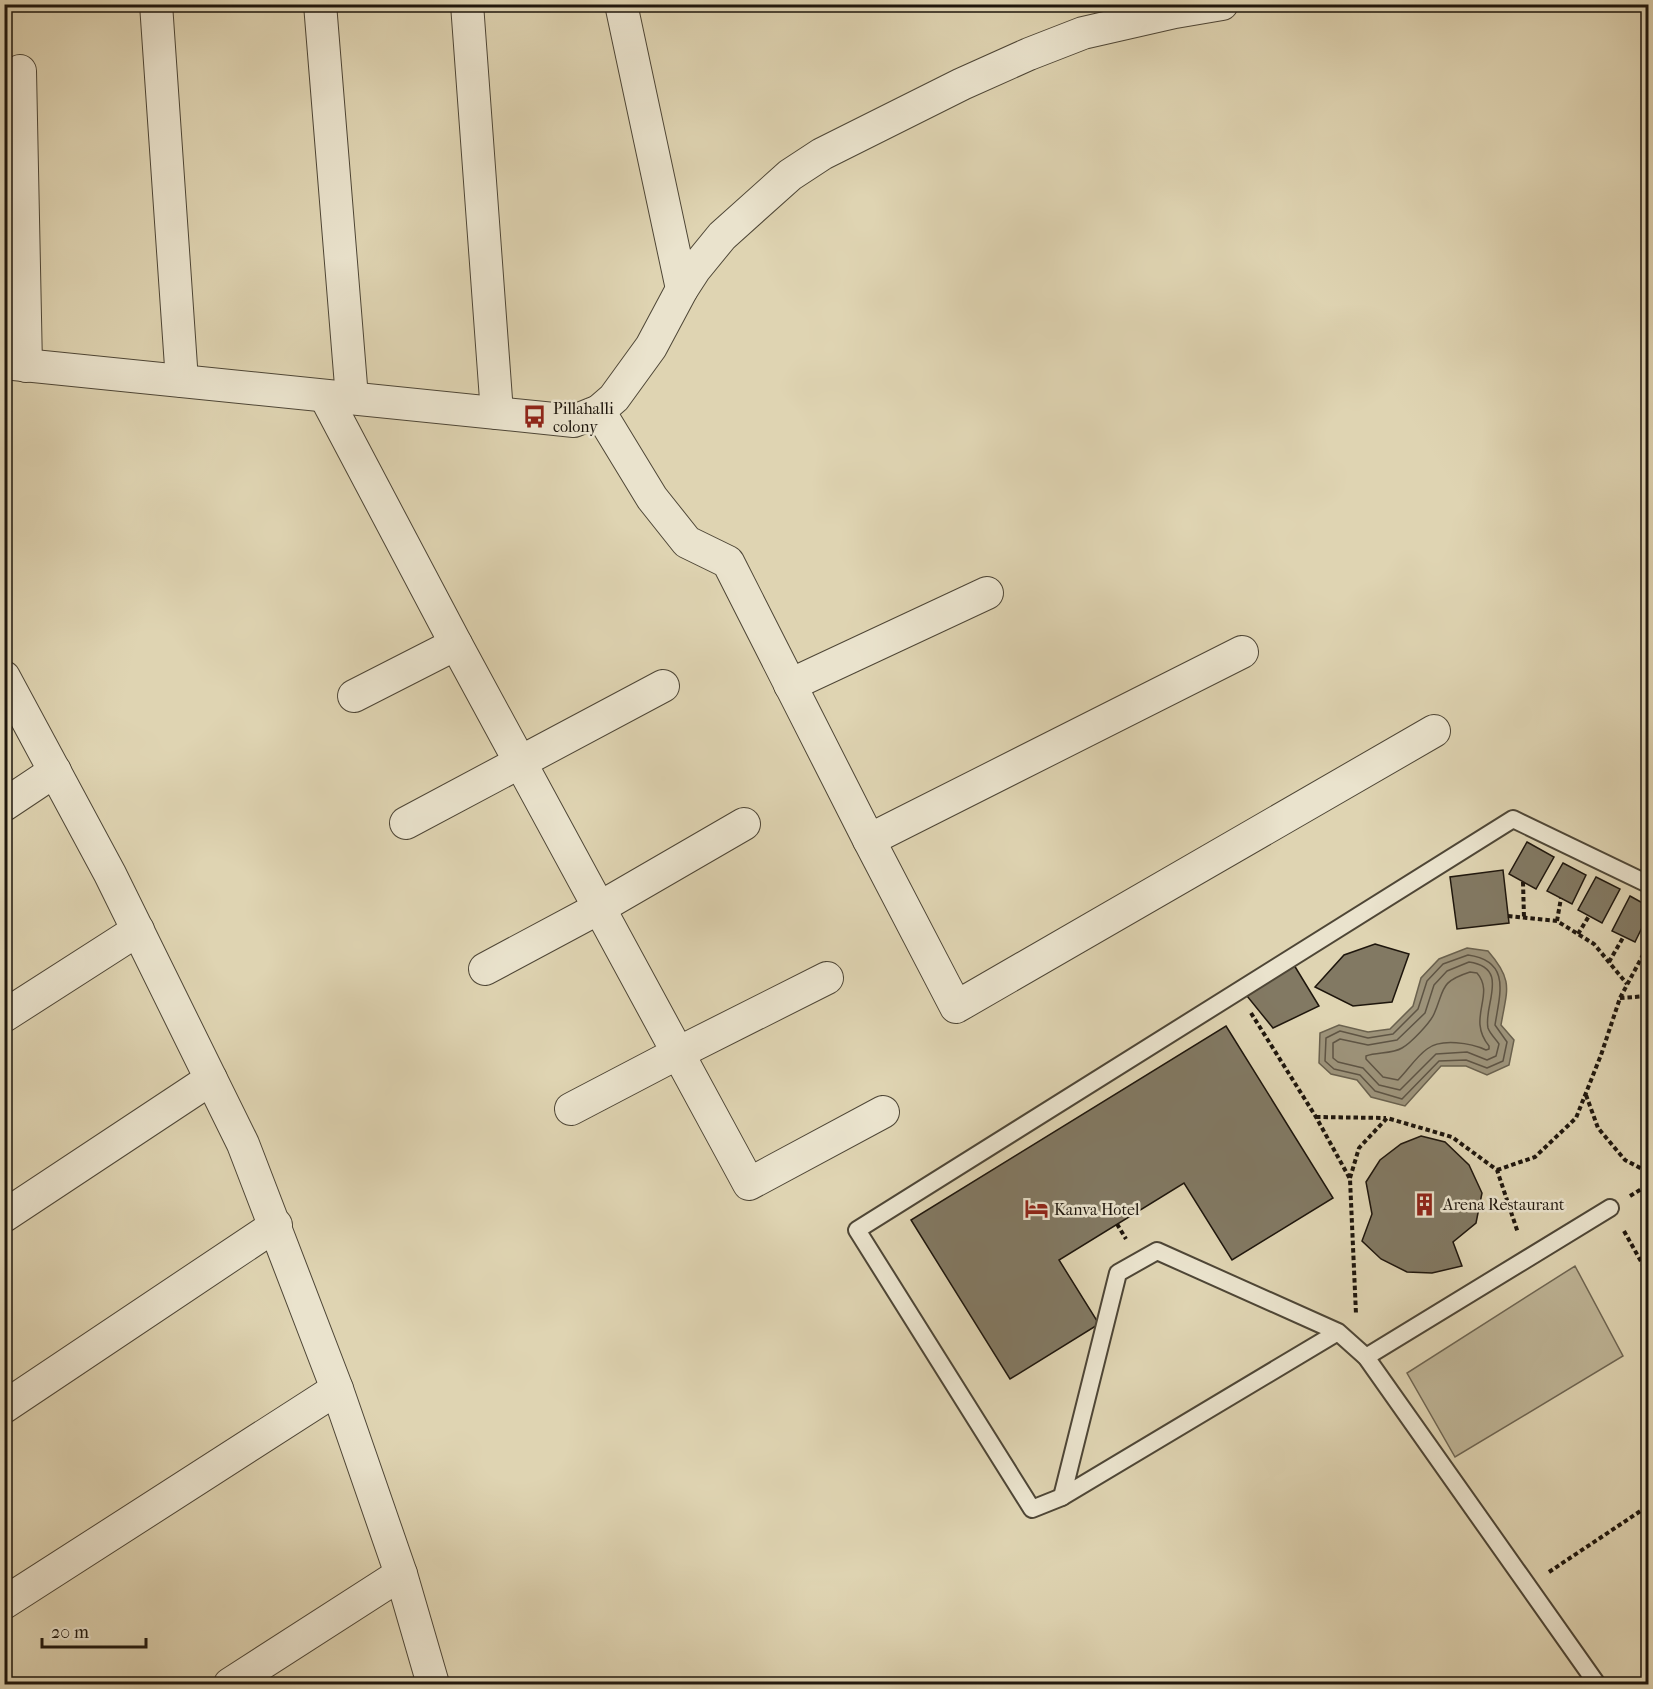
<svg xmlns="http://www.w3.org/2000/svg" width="1653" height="1689" font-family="'IM FELL French Canon',serif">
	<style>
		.green { fill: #beb496; stroke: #6e6552; stroke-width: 1.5 }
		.water { fill: #9d937a; stroke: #6a614e; stroke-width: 1.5 }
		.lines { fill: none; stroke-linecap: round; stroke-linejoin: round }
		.shore { stroke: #5e5444; stroke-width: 1.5 }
		.building { fill: #827963; stroke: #1e160d; stroke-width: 1.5 }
		.service-casing { stroke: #4e4636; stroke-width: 20 }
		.minor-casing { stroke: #4e4636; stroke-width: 34 }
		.path { stroke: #1e160d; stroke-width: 4; stroke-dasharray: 4.5 3; stroke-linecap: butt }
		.service { stroke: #eae3cd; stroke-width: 16 }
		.minor { stroke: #eae3cd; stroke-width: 32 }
		.labels { text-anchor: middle; stroke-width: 5; stroke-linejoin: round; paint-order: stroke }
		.poi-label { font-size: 16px; fill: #1e160d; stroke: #eae3cd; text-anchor: start }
	</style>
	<rect width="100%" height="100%" fill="#dfd4b2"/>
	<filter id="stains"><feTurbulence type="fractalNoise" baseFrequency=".00333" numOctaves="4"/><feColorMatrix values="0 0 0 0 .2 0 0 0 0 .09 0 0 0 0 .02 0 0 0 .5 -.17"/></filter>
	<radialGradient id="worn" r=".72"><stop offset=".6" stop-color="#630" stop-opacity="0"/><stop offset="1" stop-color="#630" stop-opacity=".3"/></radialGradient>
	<polygon class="green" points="1575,1266 1623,1356 1455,1457 1407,1373"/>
	<path class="water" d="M1467 948 1488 951C1514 981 1507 989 1501 1025L1514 1040 1509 1065 1487 1075 1466 1066H1441L1405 1106 1371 1097 1357 1080 1331 1074 1319 1063 1320 1033 1339 1025 1368 1032 1390 1029 1413 1006 1421 978 1439 959Z"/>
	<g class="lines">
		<g class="shore">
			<path d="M1468 955C1511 961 1500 993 1495 1025L1507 1042 1503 1061 1487 1068 1466 1060 1439 1061 1402 1099 1375 1091 1360 1075 1334 1069 1325 1061 1326 1038 1340 1031 1368 1038 1393 1034 1418 1009 1427 981 1443 964Z"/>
			<path d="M1469 962C1511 968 1483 1005 1488 1028 1490 1034 1496 1039 1499 1044L1496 1056 1487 1060 1467 1052 1436 1054 1400 1090 1379 1085 1363 1068 1338 1062 1333 1058V1043L1340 1039 1368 1045 1397 1040 1425 1013 1434 985 1447 971Z"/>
			<path d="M1470 972 1477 973C1496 995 1466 1018 1489 1046V1049L1486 1050C1471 1043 1441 1038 1427 1049 1416 1057 1408 1070 1398 1080L1383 1077 1366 1059V1056C1377 1052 1392 1054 1402 1048 1411 1043 1430 1023 1434 1014 1445 989 1439 982 1470 972Z"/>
		</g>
	</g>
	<g class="building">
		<polygon points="1527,842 1554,857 1536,889 1509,874"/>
		<polygon points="1563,863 1586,875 1572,904 1547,891"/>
		<polygon points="1503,870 1509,923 1457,929 1450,877"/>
		<polygon points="1596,877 1620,889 1602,923 1578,910"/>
		<polygon points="1630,896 1648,906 1648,915 1635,942 1612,931"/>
		<polygon points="1375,944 1409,954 1392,1002 1353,1006 1315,987 1344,955"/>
		<polygon points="1294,965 1319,1006 1273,1028 1247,996"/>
		<polygon points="1226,1026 1333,1198 1232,1260 1184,1183 1059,1260 1099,1324 1010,1379 911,1220"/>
		<polygon points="1421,1136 1445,1142 1469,1165 1482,1193 1476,1223 1453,1242 1462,1266 1432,1273 1407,1272 1381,1259 1362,1241 1372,1214 1366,1182 1380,1160 1401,1144"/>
	</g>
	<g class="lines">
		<defs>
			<g id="service">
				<polyline points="1338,1332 1062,1497 1118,1273 1157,1251 1338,1332 1366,1357 1597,1684"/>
				<polyline points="1366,1357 1610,1208"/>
				<polyline points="1062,1497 1032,1509 857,1230 1513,819 1648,884"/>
			</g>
			<g id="minor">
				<polyline points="156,4 182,381"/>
				<polyline points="320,4 352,398"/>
				<polyline points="467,4 497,413"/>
				<polyline points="621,4 682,289"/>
				<polyline points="20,71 26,366"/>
				<polyline points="4,363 574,421 599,411 614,398 651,347 682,289 695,269 722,236 790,175 822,154 962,84 1029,54 1083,33 1175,12 1222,4"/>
				<polyline points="325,396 456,644 749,1184 883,1112"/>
				<polyline points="599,411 652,498 687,542 728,562 869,840 956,1007 1434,731"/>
				<polyline points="4,677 110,874 243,1144 337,1389 401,1574 433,1684"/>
				<polyline points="790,685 987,593"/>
				<polyline points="354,696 456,644"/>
				<polyline points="4,805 55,771"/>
				<polyline points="406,823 663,686"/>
				<polyline points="869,840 1242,652"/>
				<polyline points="485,969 599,908 744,824"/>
				<polyline points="4,1016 138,930"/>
				<polyline points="571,1109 678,1053 827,978"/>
				<polyline points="4,1216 211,1079"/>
				<polyline points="4,1407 276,1225"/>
				<polyline points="4,1603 337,1389"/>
				<polyline points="230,1684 401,1574"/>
			</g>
		</defs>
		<use href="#service" class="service-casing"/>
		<use href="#minor" class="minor-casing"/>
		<g class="path">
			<polyline points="1523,882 1524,918"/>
			<polyline points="1508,916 1557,921 1594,944 1627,984"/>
			<polyline points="1557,921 1561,898"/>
			<polyline points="1578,934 1589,916"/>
			<polyline points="1609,962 1624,936"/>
			<polyline points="1620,998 1648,996"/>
			<polyline points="1251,1013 1316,1117 1350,1179 1356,1314"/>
			<polyline points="1586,1095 1598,1128 1625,1160 1648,1172"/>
			<polyline points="1316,1117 1386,1118"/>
			<polyline points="1497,1170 1535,1157 1576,1118 1601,1055 1620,998 1644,953"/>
			<polyline points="1350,1178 1359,1148 1387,1118 1452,1137 1497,1170 1518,1233"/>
			<polyline points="1630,1196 1648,1185"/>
			<polyline points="1117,1224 1126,1239"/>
			<polyline points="1624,1231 1648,1274"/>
			<polyline points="1549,1572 1648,1506"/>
		</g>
		<use href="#service" class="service"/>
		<use href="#minor" class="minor"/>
	</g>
	<defs>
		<symbol id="bus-bare" viewBox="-9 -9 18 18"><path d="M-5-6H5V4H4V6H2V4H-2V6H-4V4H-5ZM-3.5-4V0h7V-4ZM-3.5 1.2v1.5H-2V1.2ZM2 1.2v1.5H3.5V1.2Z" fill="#8f2418" stroke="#eae3cd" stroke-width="2.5" paint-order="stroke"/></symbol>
		<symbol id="building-bare" viewBox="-9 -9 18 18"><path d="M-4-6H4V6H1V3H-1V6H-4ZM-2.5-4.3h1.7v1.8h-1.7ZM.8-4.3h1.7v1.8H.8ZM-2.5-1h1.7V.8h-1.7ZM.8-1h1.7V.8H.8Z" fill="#8f2418" stroke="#eae3cd" stroke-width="2.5" paint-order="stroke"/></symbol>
		<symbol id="hotel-bare" viewBox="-9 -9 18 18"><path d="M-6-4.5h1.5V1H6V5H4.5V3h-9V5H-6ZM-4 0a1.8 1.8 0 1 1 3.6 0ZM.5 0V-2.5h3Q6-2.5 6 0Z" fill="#8f2418" stroke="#eae3cd" stroke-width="2.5" paint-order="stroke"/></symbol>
	</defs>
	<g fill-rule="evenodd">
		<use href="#bus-bare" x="518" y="400" width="33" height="33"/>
		<use href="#building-bare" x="1408" y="1188" width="33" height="33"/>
		<use href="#hotel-bare" x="1020" y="1192" width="33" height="33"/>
	</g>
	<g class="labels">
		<g class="poi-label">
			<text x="553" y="414">Pillahalli<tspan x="553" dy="18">colony</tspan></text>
			<text x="1443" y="1210">Arena Restaurant</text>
			<text x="1054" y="1215">Kanva Hotel</text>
		</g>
	</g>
	<rect width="1653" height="1689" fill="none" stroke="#dfd4b2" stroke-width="24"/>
	<rect x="6" y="6" width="1641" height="1677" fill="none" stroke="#1e160d" stroke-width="3"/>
	<rect x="12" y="12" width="1629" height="1665" fill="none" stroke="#1e160d" stroke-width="1.5"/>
	<path d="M42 1638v9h104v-9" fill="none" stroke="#1e160d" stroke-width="3"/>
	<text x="51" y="1638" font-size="18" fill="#1e160d" stroke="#eae3cd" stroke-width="4.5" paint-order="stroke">20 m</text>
	<rect width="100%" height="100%" filter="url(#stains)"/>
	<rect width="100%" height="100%" fill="url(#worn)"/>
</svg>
